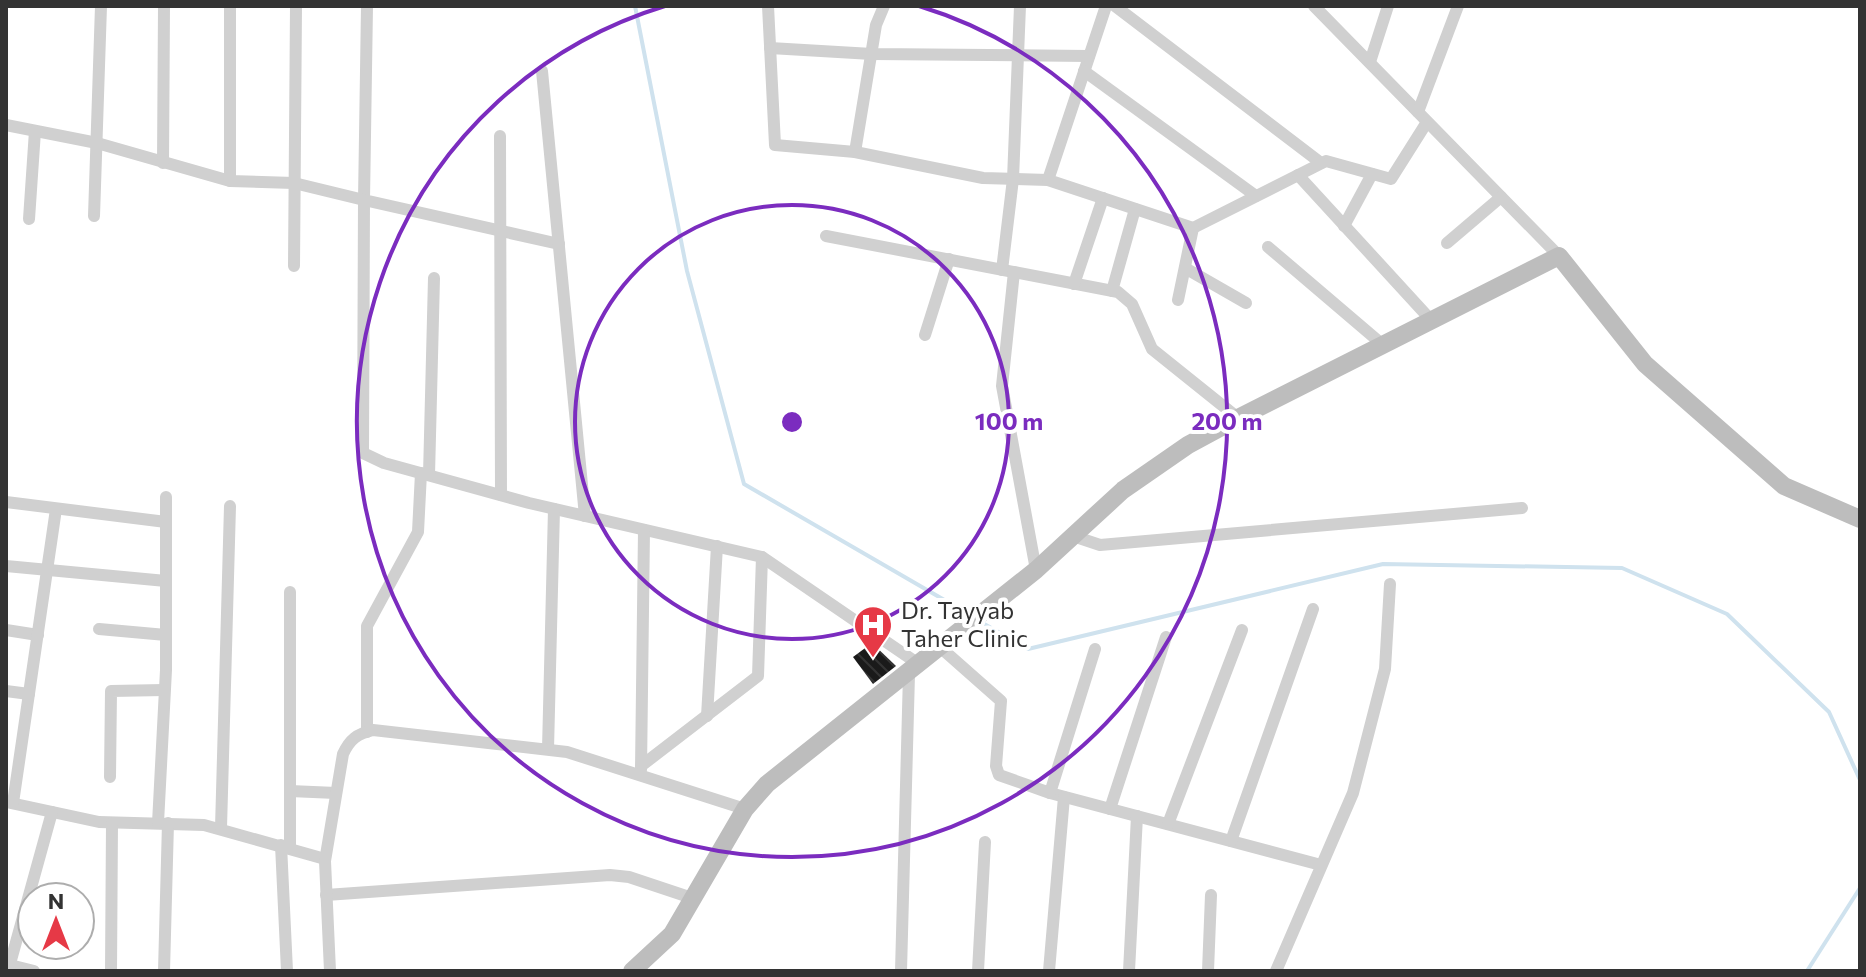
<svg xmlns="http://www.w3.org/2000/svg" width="1866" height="977" font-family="Commissioner,sans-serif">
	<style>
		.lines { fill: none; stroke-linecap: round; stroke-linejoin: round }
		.stream { stroke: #cfe2ee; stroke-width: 4 }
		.building { fill: url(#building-back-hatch) }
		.street { stroke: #d0d0d0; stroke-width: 12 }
		.secondary { stroke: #bdbdbd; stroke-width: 18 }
		.ring { fill: none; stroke: #7b2cbf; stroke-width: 4 }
		.labels { text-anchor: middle; stroke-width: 8; stroke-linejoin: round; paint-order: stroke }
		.poi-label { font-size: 24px; fill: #333; stroke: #fff; text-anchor: start }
		.centre { fill: #7b2cbf; stroke: #fff; stroke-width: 4 }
		.ring-label { font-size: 24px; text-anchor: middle; font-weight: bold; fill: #7b2cbf; stroke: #fff; stroke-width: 8; stroke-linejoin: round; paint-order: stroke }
	</style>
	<defs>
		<pattern id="building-back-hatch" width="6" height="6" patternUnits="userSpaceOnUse" patternTransform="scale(2)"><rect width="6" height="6" fill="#1a1a1a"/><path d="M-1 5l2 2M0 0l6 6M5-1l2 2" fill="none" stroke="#333"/></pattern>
	</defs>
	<rect width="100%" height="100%" fill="#fff"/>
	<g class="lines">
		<g class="stream">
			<polyline points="635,6 687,271 744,484 972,616"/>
			<polyline points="979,621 1028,649 1383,564 1622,568 1727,614 1829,712 1860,780"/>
			<polyline points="1807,971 1860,888"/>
		</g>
	</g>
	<polygon class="building" points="872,643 896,666 873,684 853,657"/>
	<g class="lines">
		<g class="street">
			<polyline points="367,6 364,200 559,244"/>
			<polyline points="768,6 775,145 855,152"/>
			<polyline points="884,6 876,25 855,152 983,178 1048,180"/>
			<polyline points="1106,6 1048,180 1193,228 1326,161 1391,179 1427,122"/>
			<polyline points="1115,6 1321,163"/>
			<polyline points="1314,6 1559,256"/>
			<polyline points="770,48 872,54 1089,56"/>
			<polyline points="1370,62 1388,6"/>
			<polyline points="542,71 585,516"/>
			<polyline points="1084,71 1256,196"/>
			<polyline points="1418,112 1458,6"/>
			<polyline points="6,125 97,143 230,181 294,183 364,200 363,453 384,463 529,503 762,557 920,665"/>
			<polyline points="500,136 501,495"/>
			<polyline points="163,163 164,6"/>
			<polyline points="1298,175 1430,319"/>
			<polyline points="230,181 230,6"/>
			<polyline points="94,216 101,6"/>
			<polyline points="29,219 35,131"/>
			<polyline points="1344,226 1372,174"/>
			<polyline points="826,236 1118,292 1132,304 1152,349 1238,418"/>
			<polyline points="1447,243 1501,197"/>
			<polyline points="1268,247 1383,345"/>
			<polyline points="294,266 296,6"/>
			<polyline points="1185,268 1246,303"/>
			<polyline points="1002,270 1013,179 1020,6"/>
			<polyline points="1014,272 1002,386 1036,570"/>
			<polyline points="1074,284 1103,198"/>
			<polyline points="1112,291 1135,209"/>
			<polyline points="1178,300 1193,228"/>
			<polyline points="925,335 949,259"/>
			<polyline points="429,475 434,278"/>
			<polyline points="6,502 166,522"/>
			<polyline points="1073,536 1100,545 1522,508"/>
			<polyline points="6,566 166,581"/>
			<polyline points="99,629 166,635"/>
			<polyline points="6,630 38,635"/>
			<polyline points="941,648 1001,701 996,766 999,775 1050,793 1321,865"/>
			<polyline points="6,691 29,694"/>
			<polyline points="707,716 717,546"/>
			<polyline points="367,732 367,626 418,532 421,473"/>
			<polyline points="548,749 554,509"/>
			<polyline points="641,766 758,676 762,557"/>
			<polyline points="641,770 644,530"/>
			<polyline points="110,777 111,691 164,690"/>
			<polyline points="290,791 336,793"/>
			<polyline points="1050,793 1095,649"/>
			<polyline points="6,802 99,822 204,825 325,859"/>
			<polyline points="13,803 56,509"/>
			<polyline points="1110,809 1166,637"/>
			<polyline points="158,823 166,670 166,497"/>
			<polyline points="1168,824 1242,630"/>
			<polyline points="221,828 230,506"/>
			<polyline points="1231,841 1313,609"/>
			<polyline points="281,845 287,971"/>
			<polyline points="290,848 290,592"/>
			<polyline points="326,895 610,875 629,877 692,898"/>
			<polyline points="10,965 34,971"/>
			<polyline points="8,971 52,812"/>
			<polyline points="111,971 112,823"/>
			<polyline points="164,971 168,823"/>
			<path d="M330 971 325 861 343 754C350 739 357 734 373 730L567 752 745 809"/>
			<polyline points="901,971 909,674"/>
			<polyline points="978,971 985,842"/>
			<polyline points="1049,971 1064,797"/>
			<polyline points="1129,971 1137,816"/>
			<polyline points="1208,971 1211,895"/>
			<polyline points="1276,971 1353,793 1385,669 1390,584"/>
		</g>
		<polyline class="secondary" points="632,971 672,934 745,809 767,784 1036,570 1123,490 1188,445 1238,418 1559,256 1645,364 1784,486 1860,519"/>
	</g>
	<g class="ring">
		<circle cx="792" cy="422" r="217"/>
		<path d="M919 6A435 435 0 1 1 665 6"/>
	</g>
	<defs>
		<symbol id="hospital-pin" viewBox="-11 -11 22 30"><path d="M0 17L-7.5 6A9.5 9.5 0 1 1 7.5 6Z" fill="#e63946" stroke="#fff"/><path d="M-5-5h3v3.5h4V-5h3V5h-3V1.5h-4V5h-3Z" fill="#fff"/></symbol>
	</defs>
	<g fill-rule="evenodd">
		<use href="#hospital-pin" x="851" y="603" width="44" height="60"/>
	</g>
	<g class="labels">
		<g class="poi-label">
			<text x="901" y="619">Dr. Tayyab<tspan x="901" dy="28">Taher Clinic</tspan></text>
		</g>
	</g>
	<circle cx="792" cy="422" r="12" class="centre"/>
	<g class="ring-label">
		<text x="1009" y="430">100 m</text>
		<text x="1227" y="430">200 m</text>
	</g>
	<rect width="1866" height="977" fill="none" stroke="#333333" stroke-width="16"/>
	<g transform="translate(56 921)"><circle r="38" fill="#ffffff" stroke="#adadad" stroke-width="2"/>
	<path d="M0-6L14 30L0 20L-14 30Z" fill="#e63946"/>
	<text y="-12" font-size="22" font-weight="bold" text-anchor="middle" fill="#333333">N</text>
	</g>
</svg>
